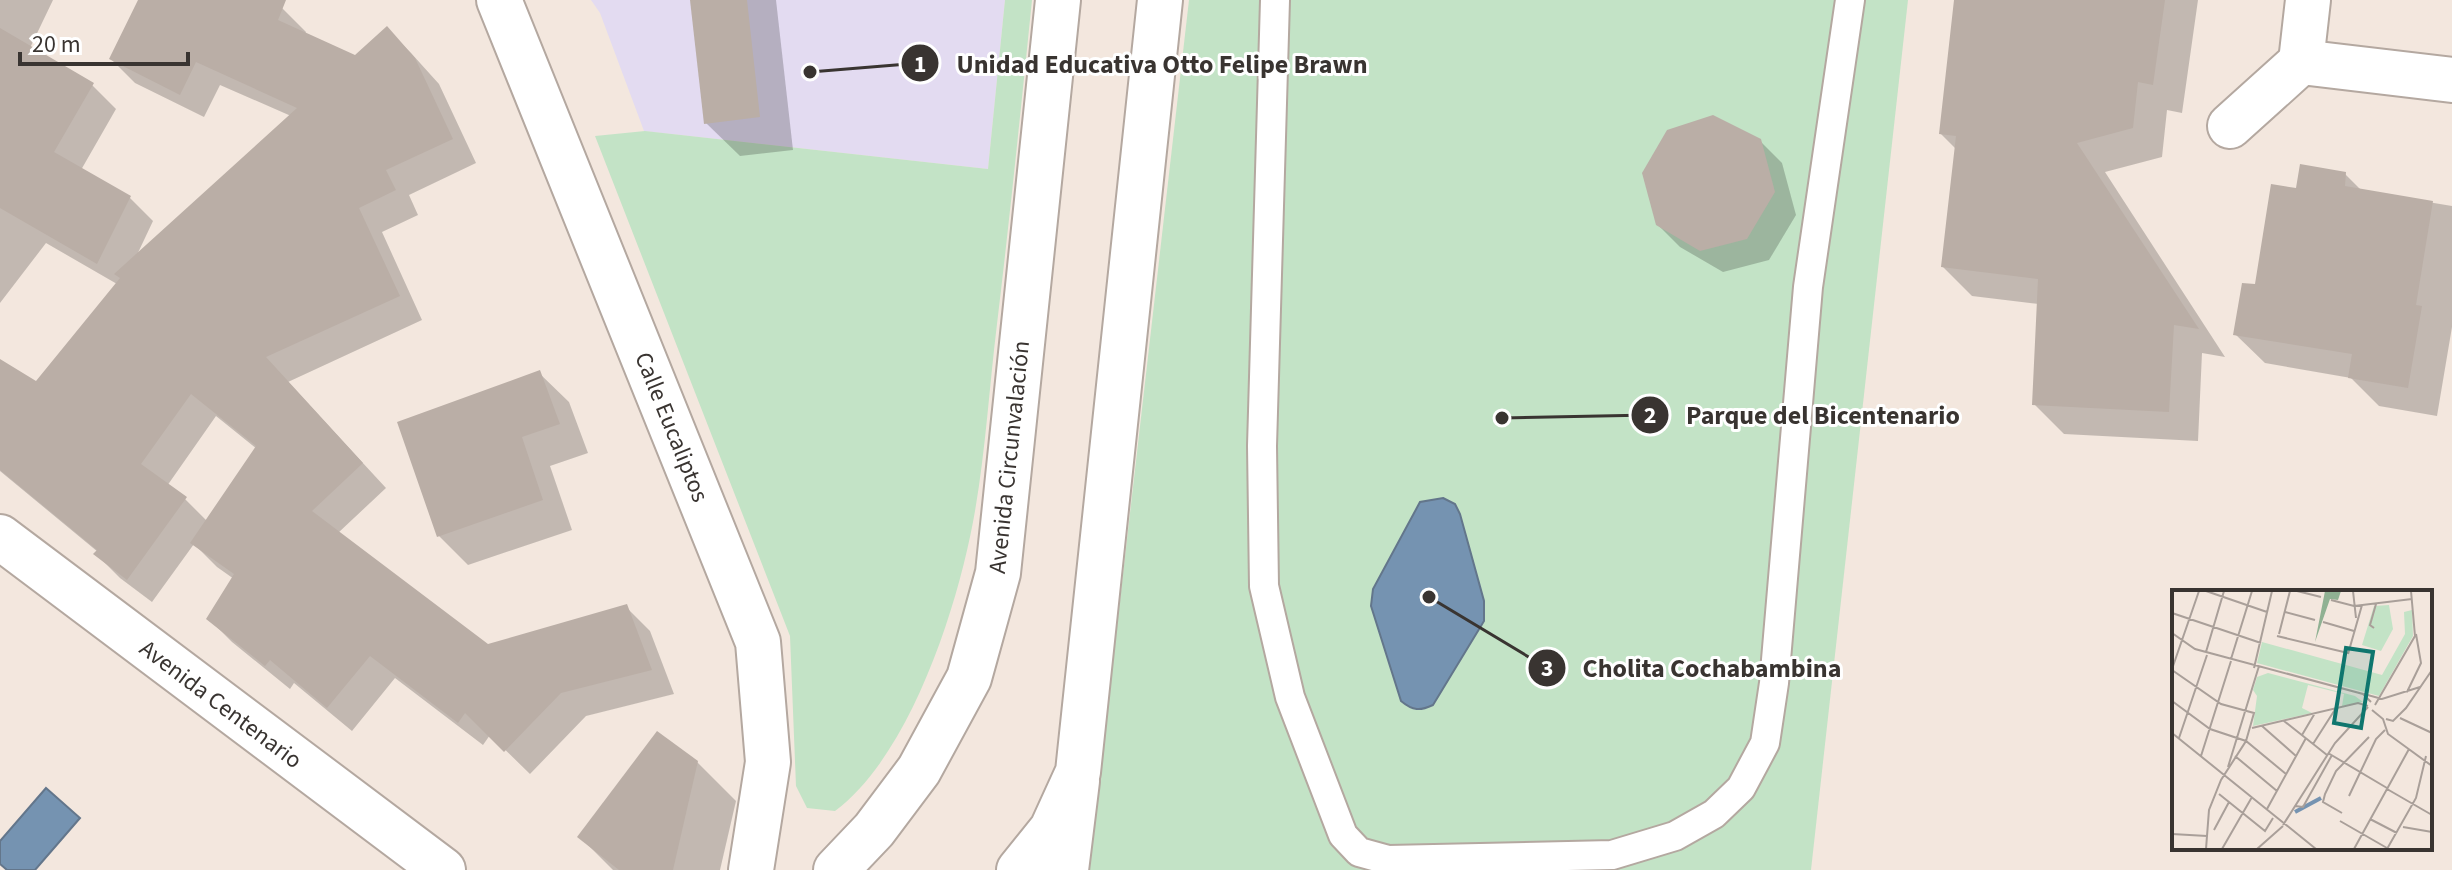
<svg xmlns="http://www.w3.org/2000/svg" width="2452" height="870" font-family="'Source Sans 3',sans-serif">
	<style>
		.education { fill: #e3dbf1 }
		.green { fill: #c3e3c6 }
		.water { fill: #7593b1; stroke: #63768b; stroke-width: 2 }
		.shadow { fill: #0003; fill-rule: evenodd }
		.building { fill: #baaea6 }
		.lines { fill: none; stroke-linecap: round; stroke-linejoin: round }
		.lane-casing { stroke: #b4a8a0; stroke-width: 32 }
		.street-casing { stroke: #b4a8a0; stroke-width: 48 }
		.secondary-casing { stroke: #b4a8a0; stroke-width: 48 }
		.lane { stroke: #fff; stroke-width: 28 }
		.street { stroke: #fff; stroke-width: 44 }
		.secondary { stroke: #fff; stroke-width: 44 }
		.labels { text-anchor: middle; stroke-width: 6; stroke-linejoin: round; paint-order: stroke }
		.street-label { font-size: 24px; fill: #393431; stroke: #fff }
		.inset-river { fill: none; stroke: #7593b1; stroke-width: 4 }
		.inset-road { fill: none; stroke: #a99f99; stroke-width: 2 }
		.view { fill: #0f766e; fill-opacity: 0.15; stroke: #0f766e; stroke-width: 4 }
		.inset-edge { fill: none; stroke: #393431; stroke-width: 4 }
		.leader { fill: none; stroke: #393431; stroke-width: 3 }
		.callout-dot { fill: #393431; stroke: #fff; stroke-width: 3 }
		.mark-label { font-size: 24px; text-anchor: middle; font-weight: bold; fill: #fff }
		.callout-label { font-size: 26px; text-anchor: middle; font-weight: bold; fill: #393431; stroke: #fff; stroke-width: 6; stroke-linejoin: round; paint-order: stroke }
	</style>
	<rect width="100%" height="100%" fill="#f3e7de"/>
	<polygon class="education" points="591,0 1005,0 988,169 644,131 600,13"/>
	<g class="green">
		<path d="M1005 0H1032C1021 108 1010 216 997 324 989 389 985 459 973 522 956 612 909 756 835 811L807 808 796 786 790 636 595 136 645 131 988 169Z"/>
		<polygon points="1189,0 1908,0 1811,870 1089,870"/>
	</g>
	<g class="water">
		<path d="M1443 498 1455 504 1460 514 1484 601V621L1433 705C1420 711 1413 711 1401 701L1371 606 1373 589 1420 502Z"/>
		<polygon points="46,788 80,818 35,870 7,870 0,864 0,841"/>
	</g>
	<g class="shadow">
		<path d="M0 0H53L30 48 92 85 116 109 81 170 129 197 153 221 136 257 291 116 220 85 204 117 135 83 111 59 140 0H263L282 8 306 32 305 35 355 57 387 29 411 53 439 84 476 163 409 195 418 215 382 232 422 320 288 382 386 488 338 533 487 647 626 607 650 631 674 694 586 716 530 774 490 735 483 745 395 678 352 731 294 683 290 689 232 642 208 618 234 579 217 567 194 544 152 602 120 578 96 554 98 552 0 471V361L36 384 117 284 46 243 0 303ZM216 416 257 449 207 521 185 499 167 486Z"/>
		<polygon points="692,0 776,0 793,150 740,156 706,123"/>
		<polygon points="1956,0 2198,0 2182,113 2167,110 2162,157 2105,172 2225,357 2202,353 2198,441 2064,434 2034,404 2039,304 1972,296 1943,267 1956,149 1941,134"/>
		<polygon points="1760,141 1782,163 1796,215 1769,260 1723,272 1680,247 1657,224"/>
		<polygon points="2345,174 2362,191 2452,206 2452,327 2437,416 2379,406 2351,378 2265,363 2235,334 2298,191"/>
		<polygon points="539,373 569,402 588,453 550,466 572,530 468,565 439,536"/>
		<polygon points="697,762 736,801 720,870 613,870 580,837"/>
	</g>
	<g class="building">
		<polygon points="138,0 286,0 278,20 355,55 387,26 415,58 453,139 386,170 396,190 359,208 400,296 266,357 363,463 312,511 488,644 627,604 652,670 561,693 504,752 465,713 458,723 370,656 327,708 270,660 265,666 206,619 234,574 190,543 256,446 191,394 141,464 187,497 127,580 93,554 97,550 0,470 0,359 36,381 120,278 114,274 297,108 196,62 180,95 109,59"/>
		<polygon points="690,0 747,0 760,117 704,124"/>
		<polygon points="1954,0 2165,0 2153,85 2138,82 2133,128 2077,143 2199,329 2174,325 2169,412 2032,405 2038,279 1941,267 1956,136 1939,134"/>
		<polygon points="0,28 94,83 54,152 131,196 97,264 0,208"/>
		<polygon points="1713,115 1761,139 1775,192 1747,239 1700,251 1656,225 1642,173 1667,130"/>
		<polygon points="2300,164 2346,172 2345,186 2433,201 2416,305 2422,306 2408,388 2348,378 2352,354 2233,335 2242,283 2255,284 2271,184 2296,188"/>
		<polygon points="540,370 560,424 522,437 543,500 437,537 397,422"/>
		<polygon points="657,731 698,761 673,870 619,870 577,837"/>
	</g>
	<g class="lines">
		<defs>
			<polyline id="lane" points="1275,0 1262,446 1264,586 1290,697 1343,835 1359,852 1388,860 1612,855 1675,836 1714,814 1741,788 1765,743 1774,683 1808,287 1850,0"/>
			<g id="street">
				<polyline points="499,0 758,642 768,762 751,870"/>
				<polyline points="2301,62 2308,0"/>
				<polyline points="2230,126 2301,62 2452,80"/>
				<polyline points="1066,870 1077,781"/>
			</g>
			<g id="secondary">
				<polyline points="0,537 443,870"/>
				<polyline points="836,870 874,830 919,770 969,678 998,573 1058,0"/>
				<polyline points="1019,870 1052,829 1078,772 1160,0"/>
			</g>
		</defs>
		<use href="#lane" class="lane-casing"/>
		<use href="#street" class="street-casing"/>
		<use href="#secondary" class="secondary-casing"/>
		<use href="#lane" class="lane"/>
		<use href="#street" class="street"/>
		<use href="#secondary" class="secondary"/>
	</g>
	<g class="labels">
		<g class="street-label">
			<text transform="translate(672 427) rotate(68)" y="8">Calle Eucaliptos</text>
			<text transform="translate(1009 457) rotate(-84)" y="8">Avenida Circunvalación</text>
			<text transform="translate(221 704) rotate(37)" y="8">Avenida Centenario</text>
		</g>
	</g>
	<g transform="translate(2172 590)">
		<rect width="260" height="260" fill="#f3e7de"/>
		<path d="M217 15 221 39 209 61 190 55 202 16ZM240 20 241 46 207 106 85 73 90 52 210 85 233 44 232 22ZM96 83 183 106 191 112 170 116 172 104 136 95 130 118 140 123 81 136 85 106 81 100 85 87Z" fill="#c3e3c6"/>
		<path d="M153 1H169L166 10 158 9 143 52Z" fill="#90b193"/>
		<path class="inset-river" d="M123 222 149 208"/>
		<path class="inset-road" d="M34 1 95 22M125 1 149 7M181 1 184 28M159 10 182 16 240 9M113 22 143 30M0 23 89 53M151 32 182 41M202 38 198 35 204 14M0 43 23 59 191 104 199 112M107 44 118 1M105 46 176 63M34 62 52 1M176 64 190 15M59 69 80 1M82 78 100 1M0 79 27 1M0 80 49 114 82 123 74 151 49 190 37 220 34 259M235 102 249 73 244 44M192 104 210 109 248 97M0 111 38 139 74 151 114 184M203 115 243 46 239 1M200 120 211 129 216 144 260 176M228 128 260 143M214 129 221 131 234 118 260 80M112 131 155 165M90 136 124 166M80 138 186 113 196 116M0 143 144 259M130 145 143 123M7 148 35 65M141 154 164 118M156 163 215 198M29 166 59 71M63 166 105 201M56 177 87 76M215 199 260 225M47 204 93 241 101 228M177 206 204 149 213 140M123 216 131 217 160 165M95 219 134 148M170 223 151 212 153 204 164 181 197 147M198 229 225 243M168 231 215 258M111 235 163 153 196 117M231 237 260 242M42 240 57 212M0 244 35 246M50 259 80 207M85 259 111 236M182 259 237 159M215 259 244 208 254 166"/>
		<path class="view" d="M174 58 201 62 189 138 162 133Z"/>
		<rect width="260" height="260" class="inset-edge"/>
	</g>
	<path class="leader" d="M810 72L920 63M1502 418L1650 415M1429 597L1547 668"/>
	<g class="callout-dot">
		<circle cx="810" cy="72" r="8"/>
		<circle cx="1502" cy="418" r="8"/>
		<circle cx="1429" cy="597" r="8"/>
		<circle cx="920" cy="63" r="20"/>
		<circle cx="1650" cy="415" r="20"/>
		<circle cx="1547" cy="668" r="20"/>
	</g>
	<g class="mark-label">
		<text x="920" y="72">1</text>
		<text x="1650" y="423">2</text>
		<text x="1547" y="676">3</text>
	</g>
	<g class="callout-label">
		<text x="1162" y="73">Unidad Educativa Otto Felipe Brawn</text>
		<text x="1823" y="424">Parque del Bicentenario</text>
		<text x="1712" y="677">Cholita Cochabambina</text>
	</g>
	<path d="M20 52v12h168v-12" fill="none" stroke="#393431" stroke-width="4"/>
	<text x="32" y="52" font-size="24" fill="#393431" stroke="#ffffff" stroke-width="6" paint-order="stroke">20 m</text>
</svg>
